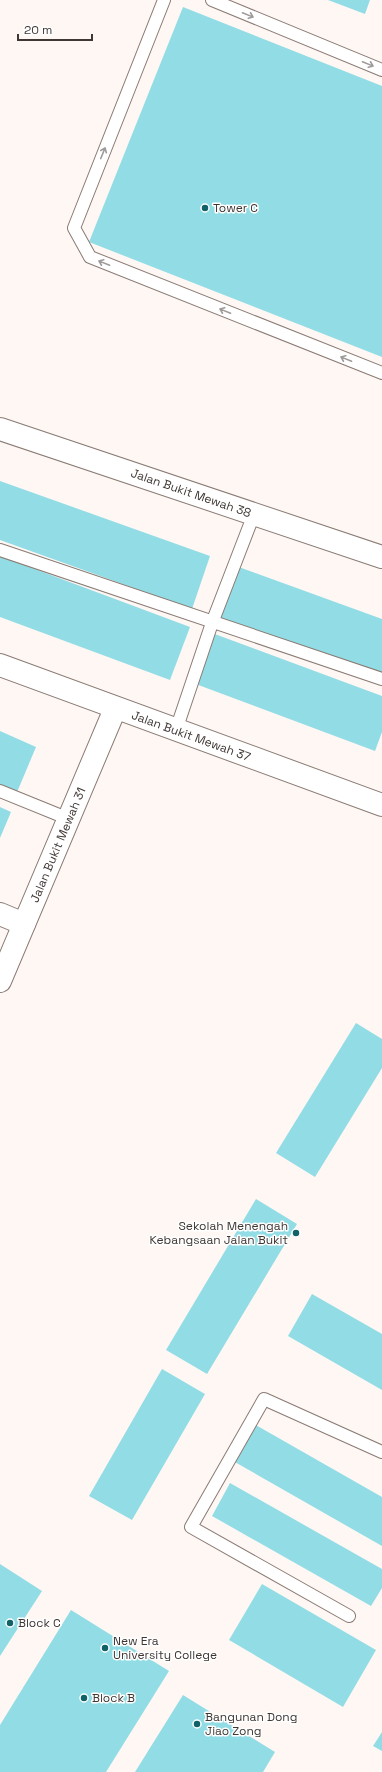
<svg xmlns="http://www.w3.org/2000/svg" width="382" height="1772" font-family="'Space Grotesk',sans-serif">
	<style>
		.building { fill: #92dde5 }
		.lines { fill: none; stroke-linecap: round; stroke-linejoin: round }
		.lane-casing { stroke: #8a7b74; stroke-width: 14 }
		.street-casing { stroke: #8a7b74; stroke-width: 24 }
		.lane { stroke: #fff; stroke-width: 12 }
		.street { stroke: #fff; stroke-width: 22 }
		.oneway { stroke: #9e9b9a }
		.poi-dot { fill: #116168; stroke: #fff; stroke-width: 1.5 }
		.labels { text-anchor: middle; stroke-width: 3; stroke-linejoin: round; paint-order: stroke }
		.poi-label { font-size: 12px; fill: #3e3734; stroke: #fff; text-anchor: start }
		.street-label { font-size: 12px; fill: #3e3734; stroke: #fff }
	</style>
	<rect width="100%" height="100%" fill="#fef7f4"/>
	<g class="building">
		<polygon points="328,0 370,0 365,14"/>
		<polygon points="183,7 382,86 382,357 89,242"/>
		<polygon points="0,481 210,556 192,609 0,540"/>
		<polygon points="0,556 190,627 170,680 0,617"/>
		<polygon points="236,566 382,619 382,677 217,617"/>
		<polygon points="212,633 382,696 382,732 375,751 193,683"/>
		<polygon points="0,731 36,747 15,797 0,790"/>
		<polygon points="0,807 11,812 0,838"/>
		<polygon points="356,1023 382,1039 382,1068 315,1177 276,1153"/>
		<polygon points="256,1199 297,1224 207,1374 166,1350"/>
		<polygon points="312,1294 382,1334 382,1390 288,1336"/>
		<polygon points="162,1369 205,1394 132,1520 89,1496"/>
		<polygon points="254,1424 382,1497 382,1546 233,1461"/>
		<polygon points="230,1483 382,1569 382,1588 371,1606 212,1516"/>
		<polygon points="0,1564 42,1591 0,1656"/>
		<polygon points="262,1584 376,1650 343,1707 229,1640"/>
		<polygon points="71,1610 169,1671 106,1772 0,1772 0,1725"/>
		<polygon points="183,1695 275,1752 263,1772 135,1772"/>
		<polygon points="382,1732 382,1751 373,1746"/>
	</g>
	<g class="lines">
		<defs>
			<g id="lane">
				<polyline points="164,0 74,228 90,257 382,373"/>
				<polyline points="212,0 382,70"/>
				<polyline points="0,550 382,679"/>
				<polyline points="176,730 212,623 254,514"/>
				<polyline points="0,791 69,819"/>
				<polyline points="349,1616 191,1527 264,1399 382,1452"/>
			</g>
			<g id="street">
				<polyline points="0,429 382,557"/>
				<polyline points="0,665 382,805"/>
				<polyline points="0,914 24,924"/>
				<polyline points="0,981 115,709"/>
			</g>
		</defs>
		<use href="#lane" class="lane-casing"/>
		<use href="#street" class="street-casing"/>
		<use href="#lane" class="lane"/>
		<use href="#street" class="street"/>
	</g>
	<defs><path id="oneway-shaft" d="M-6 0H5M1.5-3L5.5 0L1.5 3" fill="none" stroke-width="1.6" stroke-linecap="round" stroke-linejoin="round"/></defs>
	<g class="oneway">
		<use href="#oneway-shaft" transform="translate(248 15) rotate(22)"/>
		<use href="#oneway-shaft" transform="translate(368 64) rotate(22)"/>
		<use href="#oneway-shaft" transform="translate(103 153) rotate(-68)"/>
		<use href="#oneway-shaft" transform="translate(104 263) rotate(-158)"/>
		<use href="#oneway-shaft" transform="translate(225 311) rotate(-158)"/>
		<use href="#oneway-shaft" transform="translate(346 359) rotate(-158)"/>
	</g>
	<g class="poi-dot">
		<circle cx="205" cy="208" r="4"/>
		<circle cx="296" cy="1233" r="4"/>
		<circle cx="10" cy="1623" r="4"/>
		<circle cx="105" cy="1648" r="4"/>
		<circle cx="84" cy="1698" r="4"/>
		<circle cx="197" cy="1724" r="4"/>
	</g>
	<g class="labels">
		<g class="poi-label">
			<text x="213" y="212">Tower C</text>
			<text x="288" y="1230" text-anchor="end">Sekolah Menengah<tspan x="288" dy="14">Kebangsaan Jalan Bukit</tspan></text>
			<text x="18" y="1627">Block C</text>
			<text x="113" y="1645">New Era<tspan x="113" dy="14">University College</tspan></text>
			<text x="92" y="1702">Block B</text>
			<text x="205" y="1721">Bangunan Dong<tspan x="205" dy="14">Jiao Zong</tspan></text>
		</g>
		<g class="street-label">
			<text transform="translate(191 493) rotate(19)" y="4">Jalan Bukit Mewah 38</text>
			<text transform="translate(191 736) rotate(20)" y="4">Jalan Bukit Mewah 37</text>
			<text transform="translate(58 845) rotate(-67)" y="4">Jalan Bukit Mewah 31</text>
		</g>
	</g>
	<path d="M18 34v6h74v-6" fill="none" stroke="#3e3734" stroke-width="2"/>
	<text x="24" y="34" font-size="12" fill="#3e3734" stroke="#ffffff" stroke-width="3" paint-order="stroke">20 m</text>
</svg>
